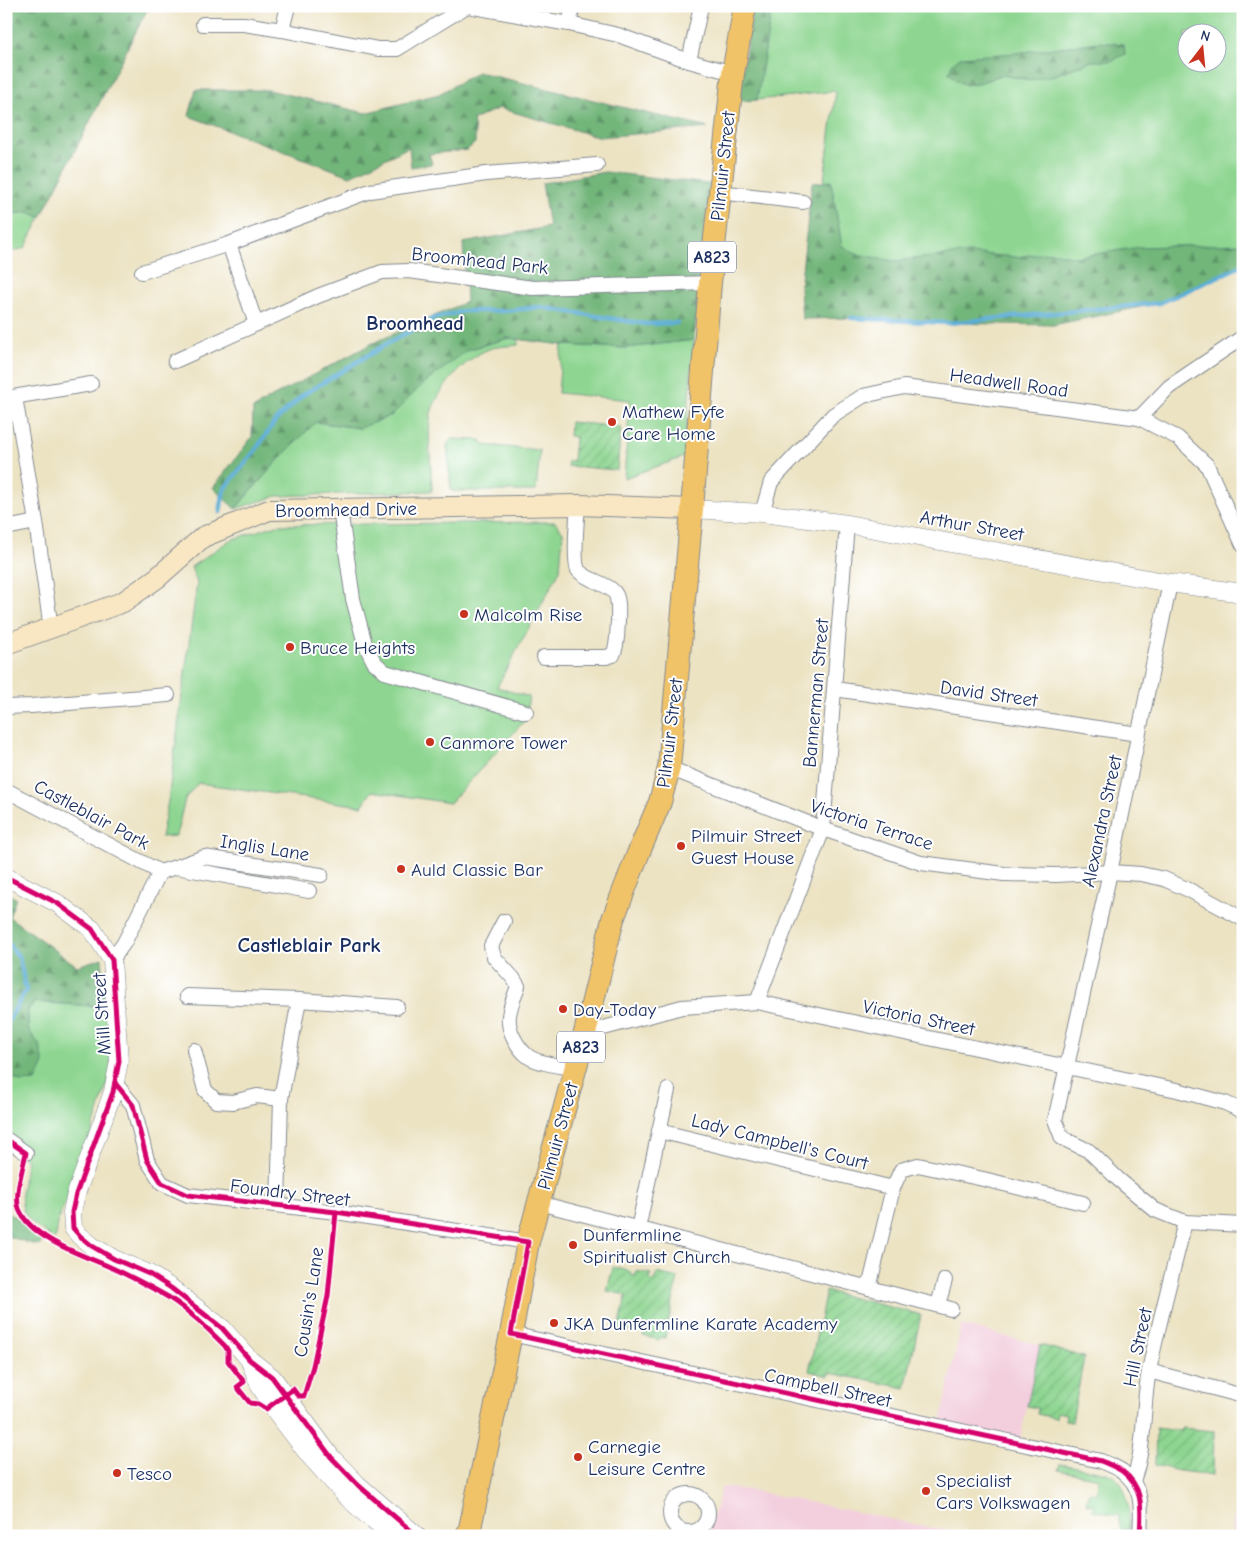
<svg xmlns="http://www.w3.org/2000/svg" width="1249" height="1542" font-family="'Comic Neue',sans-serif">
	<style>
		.built { fill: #f3cfde }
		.green { fill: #8dd590; stroke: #548277; fill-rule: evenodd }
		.forest { fill: url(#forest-firs); stroke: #46726c }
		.garden { fill: url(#garden-furrows); stroke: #548277 }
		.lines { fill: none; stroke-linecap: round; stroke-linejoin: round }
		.stream { stroke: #5cadd7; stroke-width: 4.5 }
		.minor-casing { stroke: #848990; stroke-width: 16 }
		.tertiary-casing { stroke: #848990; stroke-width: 19 }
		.secondary-casing { stroke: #848990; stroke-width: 22 }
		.primary-casing { stroke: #848990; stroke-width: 24 }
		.minor { stroke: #fff; stroke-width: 14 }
		.tertiary { stroke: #fff; stroke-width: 18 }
		.secondary { stroke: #f9e7c3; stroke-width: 20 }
		.primary { stroke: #f1c369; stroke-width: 22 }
		.cycleway-casing { stroke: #fff; stroke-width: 8 }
		.cycleway { stroke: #d6006c; stroke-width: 5 }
		.poi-dot { fill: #c8321e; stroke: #fff; stroke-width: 2 }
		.labels { text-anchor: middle; stroke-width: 4; stroke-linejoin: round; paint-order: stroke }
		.shield { fill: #fff; stroke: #5f6d8e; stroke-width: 1 }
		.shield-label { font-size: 18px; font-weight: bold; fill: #1b2f5e }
		.street-label { font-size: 19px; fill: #1b2f5e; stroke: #fff }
		.poi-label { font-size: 19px; fill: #1b2f5e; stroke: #fff; text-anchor: start }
		.neighbourhood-label { font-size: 20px; font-weight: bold; fill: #1b2f5e; stroke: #fff }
		.quarter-label { font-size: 21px; font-weight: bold; fill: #1b2f5e; stroke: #fff }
	</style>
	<defs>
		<pattern id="forest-firs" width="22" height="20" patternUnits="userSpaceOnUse" patternTransform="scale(1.25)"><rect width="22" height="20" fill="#72b67a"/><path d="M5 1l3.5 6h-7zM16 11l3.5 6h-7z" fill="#5d9467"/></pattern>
		<pattern id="garden-furrows" width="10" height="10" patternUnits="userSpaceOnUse" patternTransform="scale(1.25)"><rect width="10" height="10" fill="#8dd590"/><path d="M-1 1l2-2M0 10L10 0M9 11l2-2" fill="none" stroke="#79b77f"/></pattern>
	</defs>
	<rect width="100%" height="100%" fill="#fff"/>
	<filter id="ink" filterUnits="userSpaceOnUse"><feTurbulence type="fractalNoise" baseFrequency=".02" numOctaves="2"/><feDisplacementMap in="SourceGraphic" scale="10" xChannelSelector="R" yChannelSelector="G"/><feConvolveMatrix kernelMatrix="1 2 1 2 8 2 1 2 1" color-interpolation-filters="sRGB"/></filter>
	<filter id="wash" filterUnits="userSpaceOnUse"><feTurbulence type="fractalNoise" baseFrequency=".0096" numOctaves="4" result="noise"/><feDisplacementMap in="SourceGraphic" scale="20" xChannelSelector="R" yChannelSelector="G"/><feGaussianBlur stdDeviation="1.12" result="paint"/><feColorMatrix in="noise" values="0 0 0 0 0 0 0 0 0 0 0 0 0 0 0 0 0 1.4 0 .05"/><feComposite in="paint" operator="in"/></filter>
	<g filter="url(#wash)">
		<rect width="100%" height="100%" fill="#ece3c3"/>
		<g class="built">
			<polygon points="961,1325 1040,1345 1019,1444 940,1427"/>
			<polygon points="1243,1483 1243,1536 1231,1536 1235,1514"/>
			<polygon points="722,1487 750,1490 972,1536 707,1536"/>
		</g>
		<g class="green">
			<path d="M764 6H1243V252L1053 325 807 305 836 91 748 101ZM1186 32H1216V62H1186Z"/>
			<polygon points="28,212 41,217 25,248 6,253 6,215"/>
			<path d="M508 338 519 339 518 345C510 346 500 346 492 348 468 355 440 387 432 410 426 427 432 472 432 491L277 496 235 509 280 458 316 422 360 428 392 415 422 385 467 350Z"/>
			<polygon points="694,340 684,457 624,478 630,400 558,393 562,345 625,348"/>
			<polygon points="451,439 481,440 484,445 540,450 536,491 451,491 447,445"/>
			<polygon points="555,522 563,532 560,570 497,687 529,697 526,712 527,718 450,803 372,791 362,806 198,783 185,799 176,836 161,837 168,801 197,583 191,567 230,540 277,525"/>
			<path d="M35 1002 106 1007 112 1049 110 1074 86 1151 58 1220 57 1231 55 1239C12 1214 20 1202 27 1159L6 1147V1074L21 1082 40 1046 28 1029V1010Z"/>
			<path d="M1060 1464C1070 1466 1105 1471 1113 1476 1130 1487 1129 1513 1129 1530L1121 1529 1119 1524V1516L1093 1510 1094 1505 1086 1504 1089 1492 1096 1493 1099 1478 1058 1470Z"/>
		</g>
		<g class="forest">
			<polygon points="6,6 149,6 41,217 28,212 6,215"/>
			<polygon points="753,6 772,6 757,100 738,101"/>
			<polygon points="1099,42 1124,44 1125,54 1111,61 1092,61 1055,75 1030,80 1001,75 982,82 966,85 956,80 949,73 952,64 960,57 1015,53"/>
			<polygon points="478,72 708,128 599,137 499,108 473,120 475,132 475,143 467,150 429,154 432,164 411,167 409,147 350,176 189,116 196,90 269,90 365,113 439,94"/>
			<polygon points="605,172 709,184 694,340 625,348 562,345 508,338 467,350 422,385 392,415 360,428 316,422 280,458 235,509 213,488 252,437 253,409 272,397 371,344 466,302 463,243 549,227 542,183"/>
			<polygon points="831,181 842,246 856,254 894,261 968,253 1016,257 1052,252 1076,257 1140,247 1243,244 1243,265 1160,303 1053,325 948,323 851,318 802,319 800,288 812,183"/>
			<polygon points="6,894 16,898 9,917 77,966 102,958 106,1007 35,1002 28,1009 28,1029 40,1046 44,1064 36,1081 21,1082 6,1074"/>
			<polygon points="6,1212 22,1221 44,1240 40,1246 6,1236"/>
		</g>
		<g class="garden">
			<polygon points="570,422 621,427 617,470 567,466 568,461 573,461 575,437 569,436"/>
			<polygon points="613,1267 632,1272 631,1275 635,1276 637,1271 651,1274 650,1280 654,1281 657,1273 678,1278 665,1338 661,1337 660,1340 643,1336 645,1329 638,1328 636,1333 619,1329 626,1295 607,1291"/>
			<polygon points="826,1291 921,1315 905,1388 830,1373 829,1376 809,1371"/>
			<polygon points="1040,1345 1084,1357 1072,1422 1065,1420 1066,1414 1057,1412 1056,1418 1037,1414 1038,1408 1027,1406"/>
			<polygon points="1156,1428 1181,1431 1182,1428 1214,1431 1213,1475 1179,1471 1155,1465"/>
		</g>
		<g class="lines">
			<g class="stream">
				<polyline points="851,318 948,323 1160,303 1243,265"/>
				<polyline points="220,512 224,489 255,451 276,420 304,394 390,342 432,319 463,311 505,311 539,307 646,324 677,323"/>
				<polyline points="6,941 19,957 26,990 6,1025"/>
			</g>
		</g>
	</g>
	<g filter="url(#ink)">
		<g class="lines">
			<defs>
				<g id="minor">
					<polyline points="468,6 569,24 618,35 689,61 733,73"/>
					<polyline points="203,24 244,24 282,30 378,49 397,49 467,6"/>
					<polyline points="569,24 573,6"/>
					<polyline points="282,30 288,6"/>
					<polyline points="689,61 701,6"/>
					<polyline points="719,192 803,202"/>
					<polyline points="229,244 256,324"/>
					<polyline points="142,272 229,244 370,191 486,174 597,165"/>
					<polyline points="175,361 318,296 382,272 409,271 533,288 710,283"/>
					<polyline points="15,397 36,522 51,629"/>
					<polyline points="7,398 91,384"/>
					<polyline points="1139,418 1169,387 1243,337"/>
					<polyline points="340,509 353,599 365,644 374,662 385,672 526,712"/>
					<polyline points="762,513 771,482 833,415 863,396 904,387 1139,418 1178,438 1207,465 1243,545"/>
					<polyline points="6,528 36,522"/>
					<polyline points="1170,583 1110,872 1055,1120 1062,1138 1089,1151 1118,1179 1155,1210 1185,1222 1243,1225"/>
					<path d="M544 657H606L613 655C618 645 617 633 618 621 619 591 618 591 591 579 587 577 581 574 578 570 573 560 577 518 578 505"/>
					<polyline points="835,689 1138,734"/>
					<polyline points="6,707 31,706 168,695"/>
					<polyline points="669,768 823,829 921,863 1004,874 1056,875 1110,872 1141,874 1164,879 1189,890 1243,919"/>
					<polyline points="6,790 160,872"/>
					<polyline points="176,867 204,857 321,875"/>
					<polyline points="160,872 176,867 309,891"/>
					<path d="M504 921 491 946 494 957 513 978 518 986C515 995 510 1006 509 1016 507 1030 518 1049 529 1057 540 1064 562 1066 575 1069"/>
					<polyline points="112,960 124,943 160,872"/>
					<polyline points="187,996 299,1000 397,1007"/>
					<polyline points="757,1002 823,829 847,524"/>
					<polyline points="585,1033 682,1007 757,1002 1177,1090 1225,1103 1243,1111"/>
					<polyline points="194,1050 205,1090 216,1101 233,1102 257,1096 281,1099"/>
					<polyline points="115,1083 133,1105 147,1160 162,1183 188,1195 336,1212 528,1242"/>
					<polyline points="659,1131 893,1188 869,1288"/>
					<polyline points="6,1139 26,1153"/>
					<polyline points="893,1188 901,1170 918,1165 983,1179 1083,1203"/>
					<polyline points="539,1203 951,1309"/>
					<polyline points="278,1205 281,1099 299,1000"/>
					<polyline points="638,1229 668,1090"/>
					<polyline points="938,1305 945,1280"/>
					<path d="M511 1334 1101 1461C1108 1464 1116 1467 1122 1471 1145 1488 1141 1511 1140 1536"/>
					<polyline points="1149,1371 1243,1396"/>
					<path d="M1133 1481C1146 1446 1142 1407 1149 1371 1159 1321 1173 1271 1185 1222"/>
					<circle cx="689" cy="1513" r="19"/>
				</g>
				<g id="tertiary">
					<polyline points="692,509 762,513 847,524 1170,583 1243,593"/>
					<polyline points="6,877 57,903 92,929 112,960 119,1061 113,1092 76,1194 72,1212 73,1228 80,1236 92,1246 114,1259 149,1274 171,1288 222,1328 250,1360 272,1377 331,1457 358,1485 417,1536"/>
					<polyline points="250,1361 260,1386 277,1413 309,1455 345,1495 367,1515 394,1536"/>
				</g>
				<polyline id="secondary" points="6,644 123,602 157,578 203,537 269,510 578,505 692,509"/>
				<polyline id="primary" points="467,1536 470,1528 511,1334 528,1242 585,1033 613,919 638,854 660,802 669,768 692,509 710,283 733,73 745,6"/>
			</defs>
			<use href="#minor" class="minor-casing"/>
			<use href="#tertiary" class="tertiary-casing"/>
			<use href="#secondary" class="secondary-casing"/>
			<use href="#primary" class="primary-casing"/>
			<use href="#minor" class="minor"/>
			<use href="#tertiary" class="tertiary"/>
			<use href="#secondary" class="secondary"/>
			<use href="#primary" class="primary"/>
			<defs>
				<g id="cycleway">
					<polyline points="6,877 57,903 92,929 112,960 119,1061 113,1092 76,1194 72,1212 73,1228 80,1236 92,1246 114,1259 149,1274 171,1288 222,1328 250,1360 272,1377 331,1457 358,1485 417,1536"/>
					<path d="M115 1083 133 1105 147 1160 162 1183 188 1195 336 1212 528 1242 511 1334 1101 1461C1108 1464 1116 1467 1122 1471 1145 1488 1141 1511 1140 1536"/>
					<path d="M6 1139 26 1153C23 1167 14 1196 19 1209 31 1239 83 1255 110 1267 130 1276 149 1286 168 1297 189 1310 208 1329 225 1346L228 1351V1361L244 1382 237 1387 250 1403 258 1404 266 1409 293 1389 298 1396H304L313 1366 328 1296 336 1212"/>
				</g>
			</defs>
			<use href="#cycleway" class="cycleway-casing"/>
			<use href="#cycleway" class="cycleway"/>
		</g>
	</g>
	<g class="poi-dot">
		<circle cx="612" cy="422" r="5"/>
		<circle cx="464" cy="614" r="5"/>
		<circle cx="290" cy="647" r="5"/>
		<circle cx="430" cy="742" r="5"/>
		<circle cx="681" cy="846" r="5"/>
		<circle cx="401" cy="869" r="5"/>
		<circle cx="563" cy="1009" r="5"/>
		<circle cx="573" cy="1245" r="5"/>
		<circle cx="554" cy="1323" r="5"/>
		<circle cx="578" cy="1457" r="5"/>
		<circle cx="117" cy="1473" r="5"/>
		<circle cx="926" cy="1491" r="5"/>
	</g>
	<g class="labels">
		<g class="shield">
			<rect x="688" y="241.5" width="48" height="31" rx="4"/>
			<rect x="557" y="1031.5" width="48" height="31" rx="4"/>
		</g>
		<g class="shield-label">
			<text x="712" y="263">A823</text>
			<text x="581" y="1053">A823</text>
		</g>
		<g class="street-label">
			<text transform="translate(722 166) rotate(-84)" y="7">Pilmuir Street</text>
			<text transform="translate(480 260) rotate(6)" y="7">Broomhead Park</text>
			<text transform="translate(1009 382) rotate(8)" y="7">Headwell Road</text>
			<text transform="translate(346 509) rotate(-1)" y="7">Broomhead Drive</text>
			<text transform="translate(972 525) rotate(10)" y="7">Arthur Street</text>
			<text transform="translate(815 693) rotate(-85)" y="7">Bannerman Street</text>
			<text transform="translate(989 693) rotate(8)" y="7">David Street</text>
			<text transform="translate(669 733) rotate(-83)" y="7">Pilmuir Street</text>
			<text transform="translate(92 814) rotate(28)" y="7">Castleblair Park</text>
			<text transform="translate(1101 821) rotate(-78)" y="7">Alexandra Street</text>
			<text transform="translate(872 824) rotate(18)" y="7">Victoria Terrace</text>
			<text transform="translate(265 847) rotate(9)" y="7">Inglis Lane</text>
			<text transform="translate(101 1014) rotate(-94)" y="7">Mill Street</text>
			<text transform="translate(919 1017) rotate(12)" y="7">Victoria Street</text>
			<text transform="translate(557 1136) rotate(-75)" y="7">Pilmuir Street</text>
			<text transform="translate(780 1141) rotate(14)" y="7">Lady Campbell's Court</text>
			<text transform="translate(290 1192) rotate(7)" y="7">Foundry Street</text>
			<text transform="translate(308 1302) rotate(-81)" y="7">Cousin's Lane</text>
			<text transform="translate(1137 1347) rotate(-78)" y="7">Hill Street</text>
			<text transform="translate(828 1387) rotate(12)" y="7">Campbell Street</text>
		</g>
		<g class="poi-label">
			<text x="622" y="418">Mathew Fyfe<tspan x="622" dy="22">Care Home</tspan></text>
			<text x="474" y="621">Malcolm Rise</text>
			<text x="300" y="654">Bruce Heights</text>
			<text x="440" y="749">Canmore Tower</text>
			<text x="691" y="842">Pilmuir Street<tspan x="691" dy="22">Guest House</tspan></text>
			<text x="411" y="876">Auld Classic Bar</text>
			<text x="573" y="1016">Day-Today</text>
			<text x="583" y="1241">Dunfermline<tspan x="583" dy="22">Spiritualist Church</tspan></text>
			<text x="564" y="1330">JKA Dunfermline Karate Academy</text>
			<text x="588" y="1453">Carnegie<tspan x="588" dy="22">Leisure Centre</tspan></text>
			<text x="127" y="1480">Tesco</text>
			<text x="936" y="1487">Specialist<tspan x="936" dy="22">Cars Volkswagen</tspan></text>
		</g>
		<g class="neighbourhood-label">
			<text x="415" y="330">Broomhead</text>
		</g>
		<g class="quarter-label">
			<text x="309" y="952">Castleblair Park</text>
		</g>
	</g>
	<rect width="1249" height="1542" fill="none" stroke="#fff" stroke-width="25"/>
	<g transform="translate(1202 48) rotate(16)"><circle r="24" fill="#ffffff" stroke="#a4acbf"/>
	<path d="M0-4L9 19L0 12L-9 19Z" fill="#c8321e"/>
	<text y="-8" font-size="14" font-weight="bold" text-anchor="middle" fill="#1b2f5e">N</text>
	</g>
</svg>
